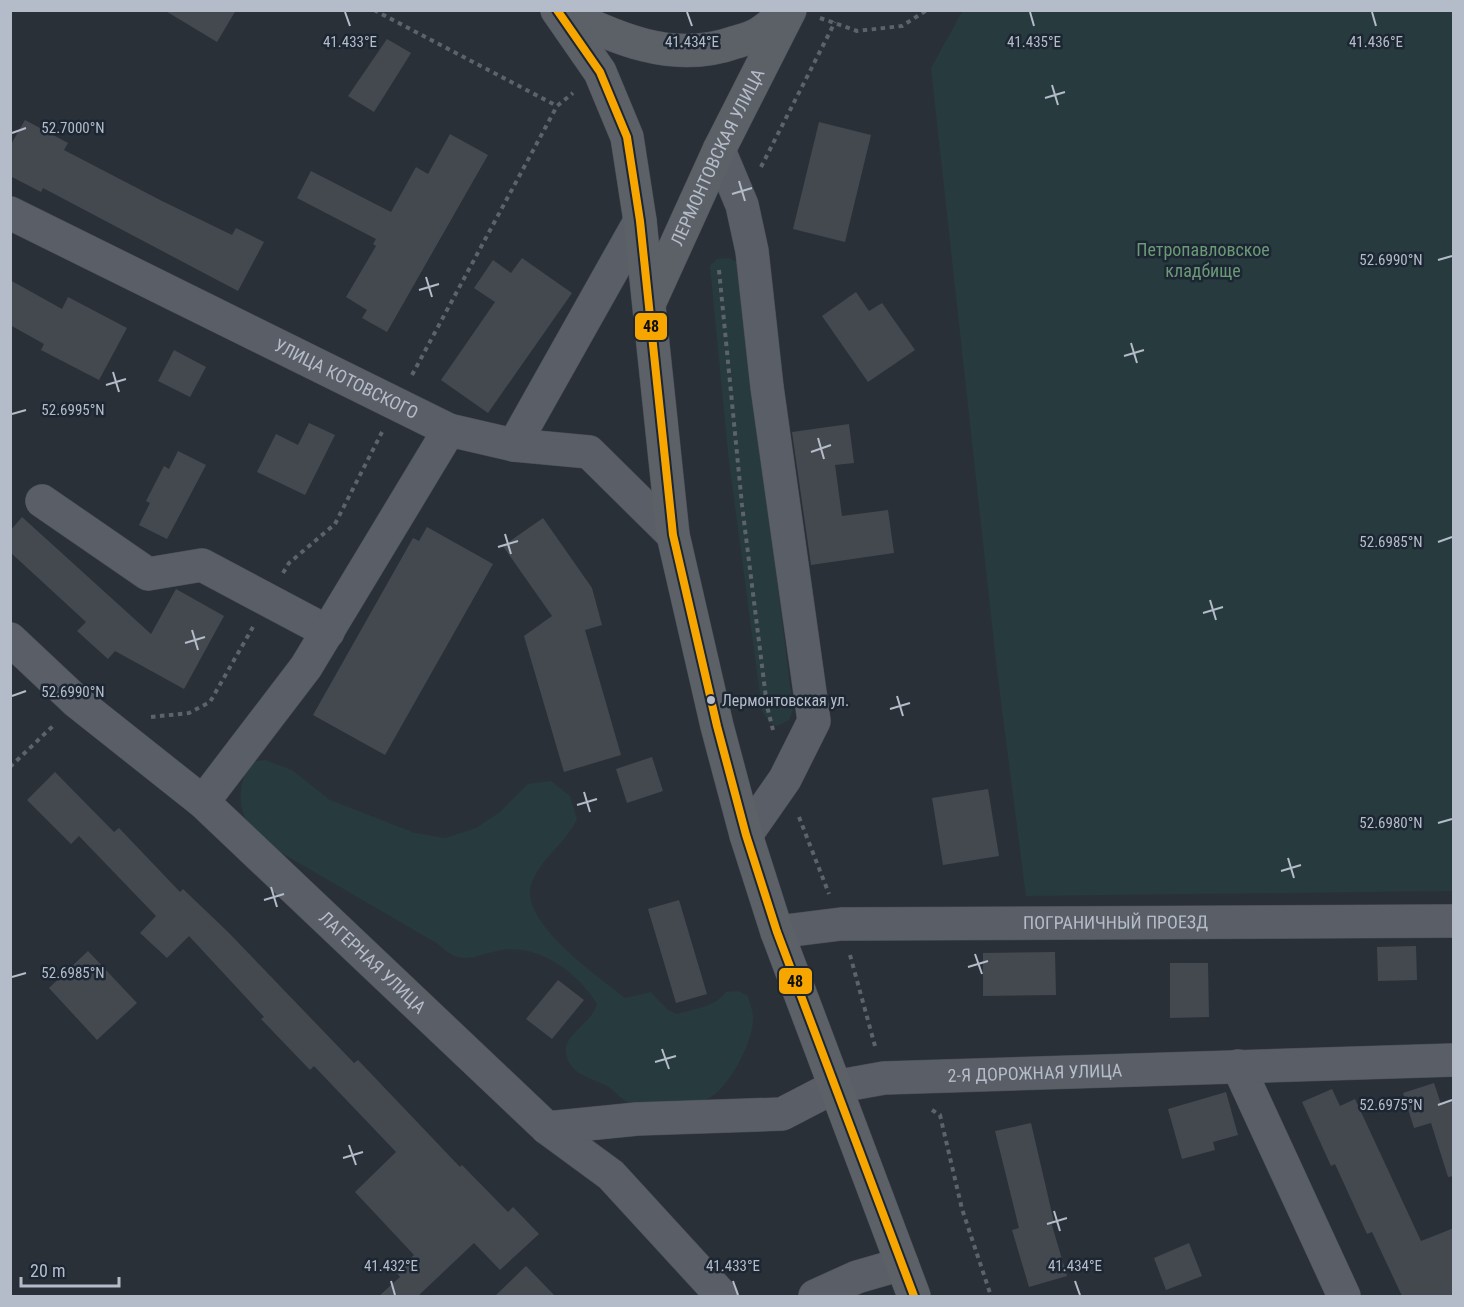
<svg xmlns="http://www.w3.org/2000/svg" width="1464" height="1307" font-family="'Roboto Condensed',sans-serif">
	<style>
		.green { fill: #273a3e }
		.building { fill: #444950 }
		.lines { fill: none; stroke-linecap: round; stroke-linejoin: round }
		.minor-casing { stroke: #484c53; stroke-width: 34 }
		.major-casing { stroke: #484c55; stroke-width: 34 }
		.path { stroke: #5d636a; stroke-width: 4; stroke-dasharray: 4.5 4.5; stroke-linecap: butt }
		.minor { stroke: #5a5e66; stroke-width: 33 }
		.major { stroke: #5c6168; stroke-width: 33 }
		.bus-1-casing { stroke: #1d2633; stroke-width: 12 }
		.bus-1 { stroke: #f7a600; stroke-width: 8 }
		.ticks { fill: none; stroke: #b4bcc9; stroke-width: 2 }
		.bus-dot { fill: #b4bcc9; stroke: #1d2633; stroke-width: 2 }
		.labels { text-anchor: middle; stroke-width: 5; stroke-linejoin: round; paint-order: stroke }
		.bus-label { font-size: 16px; fill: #b4bcc9; stroke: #1d2633; text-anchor: start }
		.street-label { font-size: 18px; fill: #b4bcc9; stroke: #1d2633 }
		.park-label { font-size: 18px; fill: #6b9a76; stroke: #1d2633 }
		.ticks-label { font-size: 15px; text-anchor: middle; fill: #b4bcc9; stroke: #1d2633; stroke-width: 5; stroke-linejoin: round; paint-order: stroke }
		.line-badge { stroke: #1d2633; stroke-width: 2 }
		.pale-badge-label { font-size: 16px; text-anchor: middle; font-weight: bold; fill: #111 }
	</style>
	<rect width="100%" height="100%" fill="#2a3038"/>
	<g class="green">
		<polygon points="963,10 1453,11 1453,891 1026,896 997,670 931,68"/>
		<polygon points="729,258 738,262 793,710 789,720 777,726 769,723 762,710 728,453 710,266 717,259"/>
		<path d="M265 760 292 770 330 800 415 833 445 838 476 828 500 812 528 784 551 781 570 796 577 819C566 843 542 857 532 882 516 921 600 977 625 998L651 992 668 1010 677 1014C694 1009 715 1007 726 992L738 991 748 996C750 1003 753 1011 753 1018 754 1040 730 1086 711 1097 694 1107 655 1108 635 1105 622 1103 616 1090 605 1085 589 1077 568 1074 566 1052 564 1034 592 1023 597 1004 579 974 540 944 502 950 473 955 463 968 438 944L261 841C238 817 234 791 251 762Z"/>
	</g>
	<g class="building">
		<polygon points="164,10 236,10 217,42"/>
		<polygon points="387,39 411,53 374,112 348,96"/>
		<polygon points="25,120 68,143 64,150 162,201 232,235 236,228 264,242 238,291 43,188 41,192 10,176 10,146"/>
		<polygon points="819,122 871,135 845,242 793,229"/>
		<polygon points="450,134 488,155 387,332 362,318 367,310 346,297 376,246 373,244 376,239 297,198 311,171 391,212 416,167 428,174"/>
		<polygon points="522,258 572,293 488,413 441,380 495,302 474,288 493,260 511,273"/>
		<polygon points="10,280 62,309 68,297 127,328 99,380 41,350 44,344 10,325"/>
		<polygon points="856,292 869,311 882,303 915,350 868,382 822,316"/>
		<polygon points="174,350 206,367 190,397 158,381"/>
		<polygon points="309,423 335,435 305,495 257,472 276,434 298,445"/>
		<polygon points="849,424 854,463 835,465 842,516 888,510 894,553 811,565 792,432"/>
		<polygon points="178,451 206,465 167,539 139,525 150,503 146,501 164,466 169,469"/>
		<polygon points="22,517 151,634 176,589 224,616 184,689 115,651 108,659 77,631 86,622 10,552 10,531"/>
		<polygon points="543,518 592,588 602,625 585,630 621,755 564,772 524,636 552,616 503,546"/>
		<polygon points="427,527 493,564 385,755 313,715 413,538 419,541"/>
		<polygon points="652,757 663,791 627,803 616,769"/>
		<polygon points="55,772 114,832 119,828 180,892 183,889 228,932 354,1063 358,1060 460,1167 462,1165 508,1212 513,1207 539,1234 500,1270 474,1243 418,1296 379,1296 400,1277 396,1272 414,1255 355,1192 396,1152 314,1066 310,1070 261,1019 264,1017 189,936 167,958 140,933 156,916 79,836 71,844 27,800"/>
		<polygon points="988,789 999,856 943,865 932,798"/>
		<polygon points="679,900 707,994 676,1003 648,909"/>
		<polygon points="1416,946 1417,980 1378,981 1377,947"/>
		<polygon points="88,951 137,1003 97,1040 49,988"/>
		<polygon points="1055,952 1056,995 983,996 983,953"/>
		<polygon points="1170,963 1208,963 1209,1017 1170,1018"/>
		<polygon points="558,980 584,1000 552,1039 526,1019"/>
		<polygon points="1434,1083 1441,1104 1454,1100 1454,1176 1448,1177 1431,1123 1414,1128 1403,1093"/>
		<polygon points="1332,1089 1340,1106 1355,1099 1421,1241 1454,1228 1454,1296 1402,1296 1372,1232 1367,1234 1335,1164 1331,1166 1302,1102"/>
		<polygon points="1226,1092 1238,1135 1213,1142 1215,1150 1182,1159 1168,1109"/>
		<polygon points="1031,1123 1054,1222 1051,1222 1067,1276 1029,1287 1012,1230 1019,1228 995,1131"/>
		<polygon points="1189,1243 1202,1276 1166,1290 1154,1258"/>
		<polygon points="526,1266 555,1296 495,1296"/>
	</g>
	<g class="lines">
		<defs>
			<g id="minor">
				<polyline points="719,150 742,205 752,251 767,387 814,721 785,779 746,835"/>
				<path id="s1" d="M10 213 449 430 514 445 589 452 673 535"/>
				<polyline points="514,445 640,221"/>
				<polyline points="42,501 148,574 202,565 328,632"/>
				<path id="s2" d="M10 639 77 702 203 802 547 1128 611 1175 722 1296"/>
				<polyline points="203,802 306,667 449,430"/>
				<path id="s3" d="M777 932 841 924 1454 921"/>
				<polyline points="1238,1066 1344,1296"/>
				<path id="s4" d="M547 1128 637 1119 782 1114 834 1087 884 1078 1454 1060"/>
				<polyline points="815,1296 857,1277 902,1264"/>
			</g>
			<g id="major">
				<polyline points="557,10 600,72 627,137 640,221 673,535 717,726 746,835 777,932 914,1296"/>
				<path d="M558 10C616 38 672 65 736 42 743 40 751 38 758 34 768 28 778 19 787 12"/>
				<path id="s5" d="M649 304 719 150 790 10"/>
			</g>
		</defs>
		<use href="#minor" class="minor-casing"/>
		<use href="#major" class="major-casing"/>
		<g class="path">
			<polyline points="374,10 557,106"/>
			<polyline points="820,18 857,31 902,26 927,10"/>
			<polyline points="761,167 835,22"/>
			<polyline points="719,270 742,505 767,706 773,730"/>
			<polyline points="412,375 557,106 573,93"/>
			<polyline points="283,573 289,563 335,524 382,432"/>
			<polyline points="151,717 189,713 210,702 253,627"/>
			<polyline points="10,767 55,724"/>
			<polyline points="799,817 829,894"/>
			<polyline points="850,955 875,1046"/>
			<polyline points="932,1110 940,1115 962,1209 991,1296"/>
		</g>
		<use href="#minor" class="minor"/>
		<use href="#major" class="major"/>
		<defs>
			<polyline id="bus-1" points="557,10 600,72 627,137 640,221 673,535 717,726 746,835 777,932 914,1296"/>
		</defs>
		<use href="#bus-1" class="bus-1-casing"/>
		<use href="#bus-1" class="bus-1"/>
	</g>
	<path class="ticks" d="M345 12 350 26M687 12 692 26M1030 12 1034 26M1372 12 1376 26M1052 85 1058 105M1045 98 1065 92M12 133 26 128M739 181 745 201M732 194 752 188M1438 260 1452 256M426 277 432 297M419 290 439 284M1131 343 1137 363M1124 356 1144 350M113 372 119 392M106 385 126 379M12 414 26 410M818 438 824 459M811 452 831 445M505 534 511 554M1438 542 1452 537M498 547 518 541M1210 600 1216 620M1203 613 1223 607M192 630 198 650M185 643 205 637M12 696 26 691M897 696 903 716M890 709 910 703M584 792 590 812M577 805 597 799M1438 823 1452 819M1288 858 1294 878M1281 871 1301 865M271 887 277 907M264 900 284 894M975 954 982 974M968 967 988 961M12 977 26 973M662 1049 669 1069M655 1062 676 1056M1438 1105 1452 1100M349 1145 356 1165M343 1158 363 1152M1054 1211 1060 1231M1047 1224 1067 1218M391 1281 395 1295M733 1281 738 1295M1075 1281 1080 1295"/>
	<circle class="bus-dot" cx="711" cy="700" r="5"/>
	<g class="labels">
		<g class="bus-label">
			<text x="722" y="706">Лермонтовская ул.</text>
		</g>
		<g class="street-label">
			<text dy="6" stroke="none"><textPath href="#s5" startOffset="162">ЛЕРМОНТОВСКАЯ УЛИЦА</textPath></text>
			<text dy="6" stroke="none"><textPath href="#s1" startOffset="375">УЛИЦА КОТОВСКОГО</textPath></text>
			<text dy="6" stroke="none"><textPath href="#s3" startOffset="339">ПОГРАНИЧНЫЙ ПРОЕЗД</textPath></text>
			<text dy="6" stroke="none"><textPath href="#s2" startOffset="486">ЛАГЕРНАЯ УЛИЦА</textPath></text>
			<text dy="6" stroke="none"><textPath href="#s4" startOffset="496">2-Я ДОРОЖНАЯ УЛИЦА</textPath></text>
		</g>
		<g class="park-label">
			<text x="1203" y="256">Петропавловское<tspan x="1203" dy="21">кладбище</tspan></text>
		</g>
	</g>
	<g class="ticks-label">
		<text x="350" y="47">41.433°E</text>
		<text x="692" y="47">41.434°E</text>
		<text x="1034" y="47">41.435°E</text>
		<text x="1376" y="47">41.436°E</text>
		<text x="73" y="133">52.7000°N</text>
		<text x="1391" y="265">52.6990°N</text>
		<text x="73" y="415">52.6995°N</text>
		<text x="1391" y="547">52.6985°N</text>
		<text x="73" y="697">52.6990°N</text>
		<text x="1391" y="828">52.6980°N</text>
		<text x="73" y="978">52.6985°N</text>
		<text x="1391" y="1110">52.6975°N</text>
		<text x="391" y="1271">41.432°E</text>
		<text x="733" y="1271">41.433°E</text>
		<text x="1075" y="1271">41.434°E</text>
	</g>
	<g class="line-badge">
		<rect x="634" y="312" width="34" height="29" rx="6" fill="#f7a600"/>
		<rect x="778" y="967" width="35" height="28" rx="6" fill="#f7a600"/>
	</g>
	<g class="pale-badge-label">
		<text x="651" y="332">48</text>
		<text x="795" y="987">48</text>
	</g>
	<rect width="1464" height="1307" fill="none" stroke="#b4bcc9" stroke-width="24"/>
	<path d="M21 1277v9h98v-9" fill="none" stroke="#b4bcc9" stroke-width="3"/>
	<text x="30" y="1277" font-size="18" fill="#b4bcc9" stroke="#1d2633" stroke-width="4.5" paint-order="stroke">20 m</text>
</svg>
